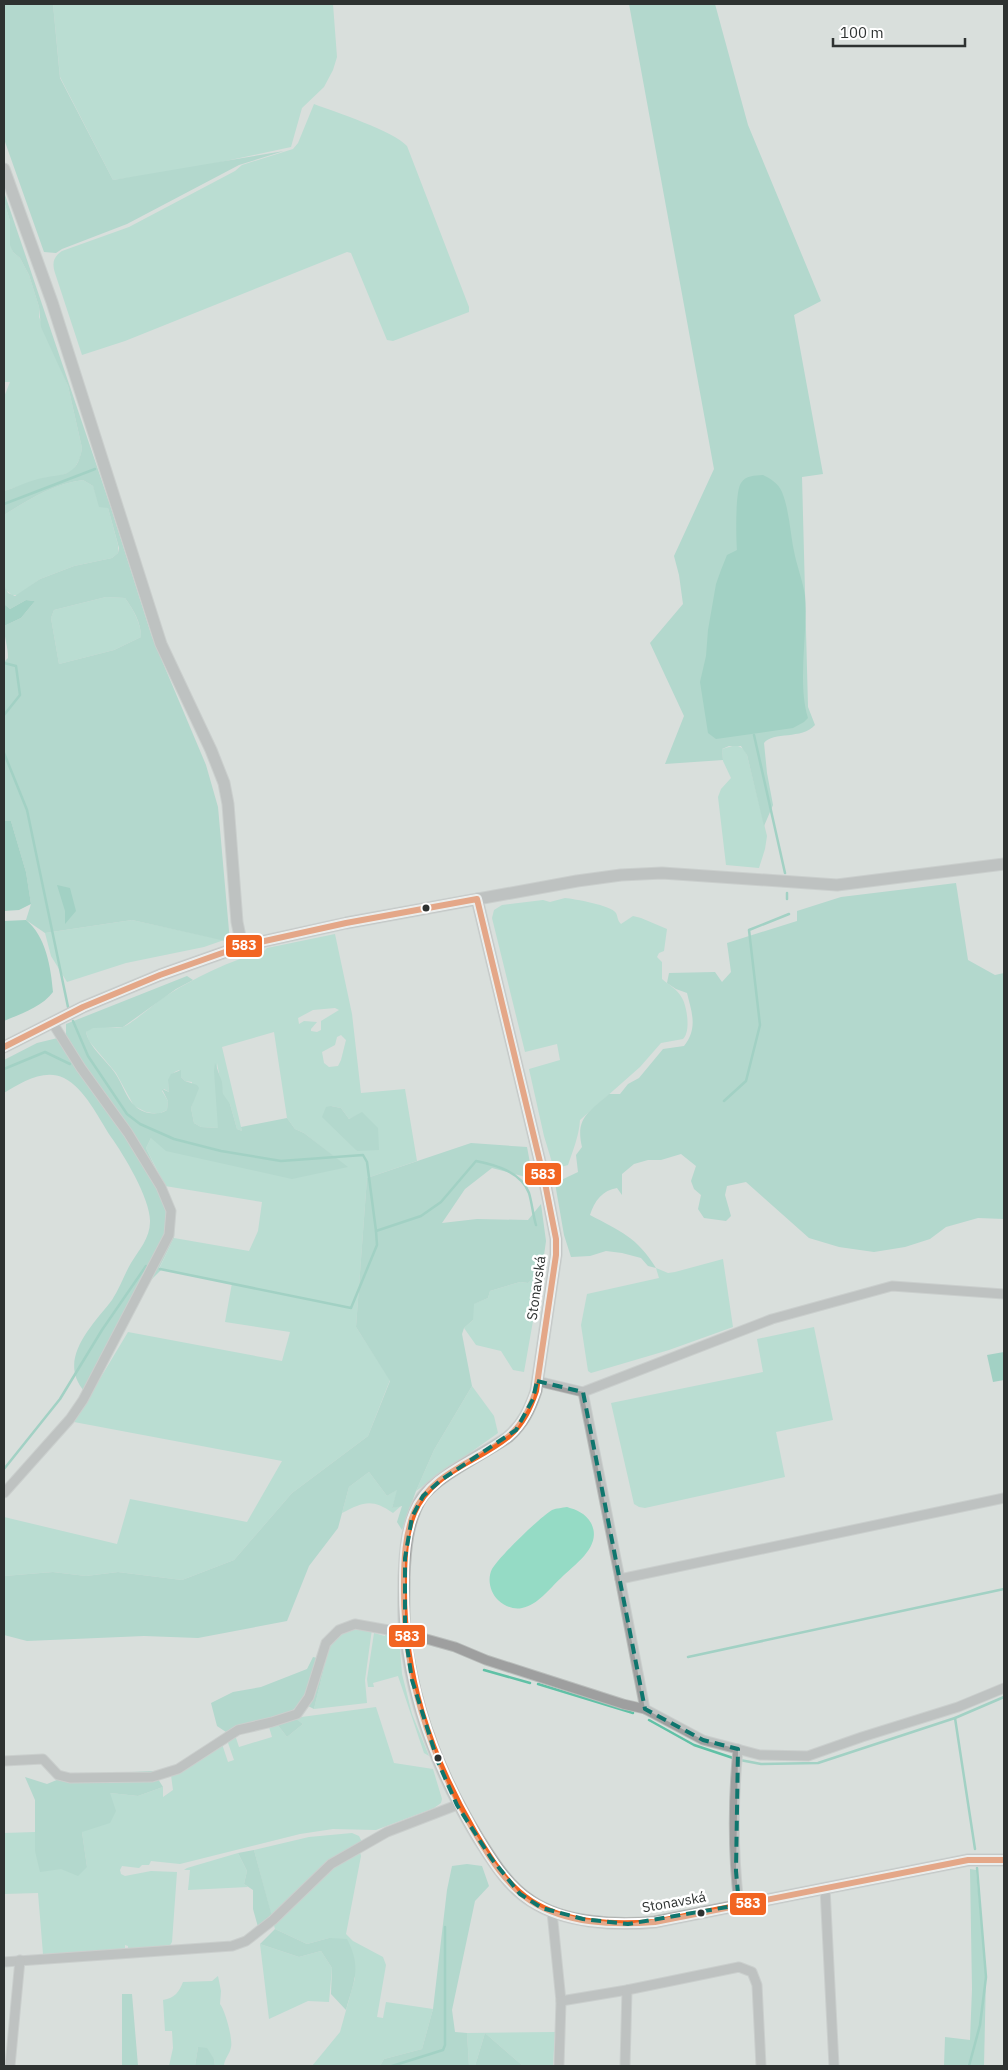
<svg xmlns="http://www.w3.org/2000/svg" width="1008" height="2070" font-family="'IBM Plex Sans',sans-serif">
	<style>
		.green { fill: #95dbc5; fill-rule: evenodd }
		.forest { fill: #85d0ba; fill-rule: evenodd }
		.water { fill: #60c1a6 }
		.lines { fill: none; stroke-linecap: round; stroke-linejoin: round }
		.stream { stroke: #60c1a6; stroke-width: 2.5 }
		.minor-casing { stroke: #b8bcba; stroke-width: 11 }
		.tertiary-casing { stroke: #b8bcba; stroke-width: 13 }
		.minor { stroke: #9e9f9f; stroke-width: 9 }
		.tertiary { stroke: #9e9f9f; stroke-width: 11 }
		.bus-1-casing { stroke: #fff; stroke-width: 10 }
		.bus-1 { stroke: #f26522; stroke-width: 6 }
		.marked { fill: none; stroke: #0f766e; stroke-width: 4; stroke-dasharray: 10 6; stroke-linejoin: round }
		.bus-dot { fill: #2e3231; stroke: #fff; stroke-width: 2 }
		.labels { text-anchor: middle; stroke-width: 5; stroke-linejoin: round; paint-order: stroke }
		.street-label { font-size: 14px; fill: #2e3231; stroke: #fff }
		.line-badge { stroke: #fff; stroke-width: 2 }
		.badge-label { font-size: 14px; text-anchor: middle; font-weight: bold; fill: #fff }
	</style>
	<rect width="100%" height="100%" fill="#d9dfdc"/>
	<g class="green">
		<polygon points="53,4 333,4 337,57 333,70 324,87 302,108 291,147 184,170 113,180 60,77"/>
		<path d="M314 104C335 112 394 131 407 146L469 307V312L393 341 387 340 351 253 347 252 125 341 82 355 55 273C52 263 53 257 62 251L129 227 235 171 242 165 293 149 298 143Z"/>
		<polygon points="4,201 10,221 10,240 13,252 20,258 29,275 39,307 39,317 68,386 82,448 80,458 73,471 56,477 44,478 4,491 4,397 10,382 4,382"/>
		<path d="M83 480 93 486C98 497 95 503 108 508L118 545V553L112 558 74 566 40 579 18 595H12L6 590 4 585V515C28 500 53 484 83 480Z"/>
		<path d="M106 597 125 598C133 609 141 623 141 637L114 650 59 664 51 618 54 610Z"/>
		<polygon points="736,745 744,749 747,755 767,836 765,849 759,868 726,865 718,797 721,789 731,778 723,761 722,749"/>
		<path d="M565 898C574 899 611 905 616 913 618 917 617 920 621 924L633 916 641 918 667 929 664 951 659 953 657 957 662 962V979C669 985 677 989 682 998 687 1006 691 1032 683 1039L661 1043 640 1067 580 1120C579 1136 573 1150 568 1165L554 1169 544 1136 529 1069 560 1060 557 1044 525 1052 492 918 494 910 502 905 543 900 550 902Z"/>
		<polygon points="132,920 224,940 204,947 126,963 67,982 51,956 45,933"/>
		<path d="M335 934 352 1014 361 1093 405 1089 417 1161 367 1178 356 1327 390 1380 368 1436 292 1493 234 1560 182 1580 118 1572 86 1576 53 1572 4 1576V1517L117 1544 130 1499 247 1522 282 1461 74 1422 128 1332 282 1361 290 1332 225 1322 232 1283 159 1269 174 1238 249 1251 258 1231 262 1202 165 1186 146 1148 151 1138 347 1167 304 1133 295 1129 287 1118 274 1032 222 1047 242 1131 237 1129 230 1104 224 1100 217 1063 219 1126 218 1128 201 1127 194 1123 191 1108 193 1102 192 1082 185 1081 181 1077V1072L179 1070C168 1074 168 1081 169 1092L164 1089 162 1091 168 1101 167 1110 158 1114 146 1112 134 1106 116 1073 89 1041 86 1032C96 1022 111 1030 123 1027 131 1024 152 1006 160 1000 183 984 234 957 261 954L267 948ZM335 1008 339 1010 321 1021V1030L317 1032 311 1031V1029L317 1022 304 1021 299 1024 298 1018 313 1010ZM341 1035 346 1040 341 1060 338 1066 329 1067 324 1063 322 1052 335 1045 337 1037ZM331 1106 341 1108 349 1119 362 1113 357 1151Z"/>
		<polygon points="723,1259 733,1327 669,1350 591,1373 588,1371 581,1325 587,1294 659,1278 656,1268 668,1273 675,1272"/>
		<polygon points="542,1270 524,1372 513,1370 501,1351 476,1345 464,1328 473,1320 473,1304 488,1298 490,1291 520,1282 528,1283"/>
		<polygon points="814,1327 833,1420 776,1432 785,1477 645,1508 639,1507 634,1504 611,1403 763,1372 757,1339"/>
		<polygon points="472,1386 494,1416 498,1433 416,1491 434,1450"/>
		<path d="M369 1472 387 1496 398 1489 392 1508 402 1505 393 1513C372 1498 363 1502 342 1513L349 1487Z"/>
		<path d="M567 1507C577 1510 585 1513 591 1523 603 1546 575 1564 561 1578 549 1589 538 1605 522 1608 514 1610 504 1606 498 1600 490 1592 487 1579 492 1569 501 1555 538 1519 552 1510 557 1508 562 1508 567 1507Z"/>
		<path d="M359 1627 372 1629 365 1680 367 1703 314 1709 326 1660 323 1659C328 1641 340 1630 359 1627Z"/>
		<polygon points="374,1633 385,1636 385,1633 399,1636 402,1674 412,1714 429,1756 424,1753 398,1676 373,1683 374,1687 368,1687 367,1679"/>
		<polygon points="376,1707 394,1763 433,1769 442,1799 441,1803 434,1808 376,1830 333,1829 300,1834 180,1864 151,1861 149,1865 142,1865 139,1868 122,1866 120,1870 121,1874 125,1876 151,1871 177,1872 172,1942 169,1947 128,1949 128,1946 125,1945 125,1950 43,1954 38,1893 4,1894 4,1833 35,1832 35,1851 61,1869 87,1867 82,1832 110,1793 138,1796 163,1787 163,1797 173,1790 171,1775 222,1744 228,1762 234,1760 227,1740 235,1735 239,1747 272,1737 269,1727 277,1724 287,1737 303,1724 294,1718"/>
		<polygon points="352,1833 359,1836 362,1842 359,1848 361,1856 346,1934 353,1941 383,1957 386,1965 377,2017 383,2018 386,2002 433,2009 422,2049 384,2059 380,2066 312,2066 340,2032 355,1978 329,1938 307,1944 275,1929 254,1850 309,1837"/>
		<polygon points="238,1853 247,1871 244,1884 248,1887 188,1890 190,1870 184,1870 187,1868"/>
		<polygon points="260,1944 299,1957 321,1951 332,1968 329,2002 308,2001 269,2019"/>
		<path d="M218 1976 221 1991 220 2004C225 2010 233 2039 231 2047 230 2054 224 2059 224 2066H215L214 2059 198 2047 195 2066H169L173 2048 172 2031H165L163 2000C175 1998 179 1992 183 1982L212 1981Z"/>
		<polygon points="555,2032 553,2066 523,2066 485,2033 475,2066 469,2066 467,2033"/>
	</g>
	<g class="forest">
		<polygon points="4,4 53,4 60,78 113,180 284,151 239,165 127,224 62,249 56,253 44,252 4,139"/>
		<path d="M629 4H715L748 125 821 301 794 315 823 474 802 477 808 707 815 725C802 740 773 731 764 743L767 773 773 805 764 826 747 755 741 746H729L722 749 723 760 665 764 684 716 650 643 683 604 679 575 674 556 714 469Z"/>
		<path d="M4 192 110 505 152 637 206 765 218 807 230 942 132 920 45 933 26 920 31 904 26 872 11 821H4V662L8 658C8 646 4 637 4 626L21 618 35 601 26 600 10 609 4 604V585L8 593 15 596 40 579 74 566 112 558 118 553 119 548 108 508 99 507 93 486 83 480C53 484 28 500 4 515V491C15 488 26 482 38 479 62 473 77 479 82 448L68 386 41 327 39 307 29 275 20 258 13 252 10 245V221L4 201ZM106 597 125 598C133 609 141 622 141 637L114 650 59 664 51 618 54 610Z"/>
		<path d="M956 883 968 960 995 975 1004 973V1219L978 1218 946 1227 930 1239 905 1247 874 1252 839 1247 809 1238 746 1182 727 1186 725 1195 731 1216 726 1221 704 1218 698 1209 701 1195 694 1189 691 1181 696 1166 681 1154 661 1160H648L634 1164 622 1174V1195L617 1188C603 1190 594 1201 590 1215 620 1231 637 1237 656 1268L648 1266 641 1258 622 1253 606 1251 590 1256 571 1257 564 1235 555 1183 578 1172 576 1155 582 1147C575 1118 589 1112 609 1094H620L628 1084 639 1078 663 1049 684 1046C698 1028 692 1013 687 993L676 989 667 983 669 973 715 972 722 982 731 972 727 943 797 921V911L841 897Z"/>
		<path d="M187 976 193 980 176 989 123 1027 93 1028 86 1032C89 1047 106 1060 115 1073 122 1083 126 1098 135 1106 143 1114 158 1116 167 1110L168 1101 162 1089 169 1092 168 1080 171 1074 181 1070V1077L185 1081 197 1085 199 1088 191 1108 194 1123 201 1127 218 1128 214 1071 215 1063 222 1082 223 1094 230 1104 237 1129 242 1131 241 1127 287 1118 295 1129 304 1133 348 1167 292 1179 166 1151 151 1138 146 1148 175 1209 174 1238 159 1268 162 1269 128 1303 120 1334 84 1391C57 1359 92 1326 112 1300 120 1288 124 1275 131 1263 139 1250 150 1238 150 1222 151 1200 124 1155 111 1137 98 1117 85 1089 64 1078 44 1068 20 1083 4 1093V1060L37 1043 66 1036V1024Z"/>
		<polygon points="331,1106 341,1108 349,1119 362,1112 378,1128 379,1150 357,1151 322,1117 326,1107"/>
		<polygon points="471,1143 527,1147 533,1179 492,1168 465,1189 442,1223 477,1219 528,1220 541,1204 546,1241 542,1270 528,1283 520,1282 490,1291 488,1298 474,1304 473,1320 464,1328 462,1334 472,1386 434,1450 416,1491 402,1530 397,1522 402,1506 392,1508 397,1490 387,1496 369,1472 349,1487 338,1528 309,1566 287,1621 198,1638 144,1636 27,1641 4,1635 4,1576 53,1572 86,1576 118,1572 182,1580 234,1560 292,1493 368,1436 390,1381 356,1327 367,1178"/>
		<polygon points="313,1657 326,1660 314,1709 306,1705 303,1700 289,1714 303,1724 287,1737 277,1724 254,1723 226,1732 217,1726 211,1703 233,1692 261,1687 307,1669"/>
		<polygon points="153,1771 163,1787 138,1796 110,1793 116,1811 110,1823 82,1832 87,1867 78,1876 61,1869 40,1872 35,1851 35,1800 25,1777 47,1784 69,1775"/>
		<polygon points="254,1850 273,1920 258,1927 253,1909 253,1890 244,1884 247,1871 238,1853"/>
		<polygon points="467,1864 482,1866 489,1886 475,1901 452,2010 455,2032 467,2033 469,2066 380,2066 384,2059 422,2049 433,2009 447,1890 452,1866"/>
		<polygon points="970,1869 976,1870 986,1976 984,2066 944,2066 945,2037 970,2040 972,1989"/>
		<path d="M275 1929 307 1944 329 1938 347 1939C362 1968 354 1981 346 2010L331 1994 332 1968 321 1951 299 1957 260 1944Z"/>
		<polygon points="122,1994 132,1994 138,2066 122,2066"/>
		<polygon points="485,2033 523,2066 475,2066"/>
		<polygon points="198,2047 207,2048 214,2059 215,2066 195,2066"/>
	</g>
	<g class="water">
		<path d="M763 475C771 479 778 483 782 492 790 512 790 535 795 556 798 569 803 582 805 596 808 634 797 682 808 718L804 722 793 728 716 739 708 733 700 682 706 656 708 630 716 584 721 570 727 555 737 550C736 538 735 491 741 483 746 475 754 476 763 475Z"/>
		<polygon points="26,600 35,601 21,618 4,626 4,604 10,609"/>
		<polygon points="4,821 11,821 26,872 31,904 19,910 4,911"/>
		<polygon points="57,885 70,888 76,911 65,924 65,911"/>
		<path d="M26 920C46 936 51 968 53 992 42 1007 20 1014 4 1021V921Z"/>
		<polygon points="1004,1352 1004,1380 993,1382 987,1355"/>
	</g>
	<g class="lines">
		<g class="stream">
			<polyline points="4,504 95,469"/>
			<polyline points="4,663 16,666 20,695 4,715"/>
			<polyline points="754,735 785,873"/>
			<polyline points="4,753 27,810 68,1007"/>
			<polyline points="787,893 787,899"/>
			<path d="M73 1021 88 1056 127 1114 140 1124 174 1139 221 1151 281 1161 363 1155 367 1162 376 1231 421 1216 441 1202 476 1161C496 1165 521 1172 529 1193 532 1203 533 1215 536 1225"/>
			<polyline points="4,1069 45,1052 70,1064"/>
			<polyline points="724,1101 746,1081 760,1025 749,930 789,914"/>
			<polyline points="160,1269 351,1308 377,1245 376,1231"/>
			<polyline points="4,1469 60,1399 102,1330 146,1266"/>
			<polyline points="688,1657 1004,1589"/>
			<polyline points="484,1670 530,1683"/>
			<polyline points="538,1684 633,1713"/>
			<polyline points="955,1718 975,1849"/>
			<polyline points="649,1720 694,1745 733,1758"/>
			<polyline points="740,1760 761,1764 818,1763 955,1718 1004,1697"/>
			<polyline points="392,2066 443,2050 445,2045 445,1927"/>
			<polyline points="969,2066 980,2025 986,1977 977,1868"/>
		</g>
		<defs>
			<g id="minor">
				<polyline points="537,1381 583,1392 620,1579 1004,1498"/>
				<polyline points="583,1392 772,1319 892,1286 1004,1294"/>
				<polyline points="4,1493 70,1419 83,1400 169,1235 171,1211 161,1187 128,1133 81,1068 52,1022"/>
				<polyline points="620,1579 645,1709"/>
				<path d="M738 1749C733 1800 733 1854 739 1905"/>
				<polyline points="4,1761 43,1759 58,1775 70,1778 152,1777 178,1769 238,1730 272,1722 297,1714 309,1697 326,1643 339,1630 355,1624 405,1633 455,1647 486,1660 539,1677 623,1704 645,1709 703,1740 760,1755 808,1756 862,1737 958,1707 1004,1688"/>
				<polyline points="825,1888 834,2066"/>
				<polyline points="552,1912 561,2001 559,2066"/>
				<polyline points="4,1962 232,1946 246,1941 273,1920 331,1864 387,1832 457,1805"/>
				<polyline points="561,2001 627,1990 739,1967 752,1972 757,1985 761,2066"/>
				<polyline points="10,2066 20,1960"/>
				<polyline points="625,2066 627,1990"/>
			</g>
			<g id="tertiary">
				<polyline points="4,169 52,302 161,644 211,750 224,783 228,804 237,922 242,946"/>
				<path d="M477 899 545 1183 556 1239V1255L536 1391C530 1409 523 1424 508 1437 485 1453 438 1475 422 1497 407 1520 405 1551 404 1577 404 1596 403 1615 405 1634 413 1706 440 1776 478 1838 492 1860 508 1887 531 1901 563 1923 617 1926 655 1922L968 1860H1004"/>
				<polyline points="4,1047 83,1007 160,975 242,946 346,923 577,881 621,875 662,873 837,885 1004,864"/>
			</g>
		</defs>
		<use href="#minor" class="minor-casing"/>
		<use href="#tertiary" class="tertiary-casing"/>
		<use href="#minor" class="minor"/>
		<use href="#tertiary" class="tertiary"/>
		<defs>
			<path id="bus-1" d="M4 1047 83 1007 160 975 242 946 346 923 477 899 545 1183 556 1239V1255L536 1391C530 1408 523 1424 509 1436 478 1462 431 1472 414 1513 405 1535 404 1560 404 1584 403 1674 429 1753 474 1831 489 1856 505 1884 531 1901 567 1924 613 1925 655 1922L968 1860H1004"/>
		</defs>
		<use href="#bus-1" class="bus-1-casing"/>
		<use href="#bus-1" class="bus-1"/>
	</g>
	<path d="M0 0H1008V2070H0ZM537 1381 583 1392 645 1709 703 1740 738 1749 736 1871 739 1905 628 1924 583 1919 542 1908 520 1894 491 1858 457 1805 438 1762 412 1680 405 1633V1558L412 1517 423 1496 441 1480 516 1430 533 1399Z" fill="#d9dfdc" fill-opacity=".55" fill-rule="evenodd"/>
	<path class="marked" d="M537 1381 583 1392 645 1709 703 1740 738 1749 736 1871 739 1905 628 1924 583 1919 542 1908 520 1894 491 1858 457 1805 438 1762 412 1680 405 1633V1558L412 1517 423 1496 441 1480 516 1430 533 1399Z"/>
	<g class="bus-dot">
		<circle cx="426" cy="908" r="4.5"/>
		<circle cx="438" cy="1758" r="4.5"/>
		<circle cx="701" cy="1913" r="4.5"/>
	</g>
	<g class="labels">
		<g class="street-label">
			<text transform="translate(536 1288) rotate(-82)" y="5">Stonavská</text>
			<text transform="translate(674 1902) rotate(-10)" y="5">Stonavská</text>
		</g>
	</g>
	<g class="line-badge">
		<rect x="225" y="934" width="38" height="24" rx="5" fill="#f26522"/>
		<rect x="524" y="1162" width="38" height="24" rx="5" fill="#f26522"/>
		<rect x="388" y="1624" width="38" height="24" rx="5" fill="#f26522"/>
		<rect x="729" y="1892" width="38" height="24" rx="5" fill="#f26522"/>
	</g>
	<g class="badge-label">
		<text x="244" y="950">583</text>
		<text x="543" y="1179">583</text>
		<text x="407" y="1641">583</text>
		<text x="748" y="1908">583</text>
	</g>
	<rect width="1008" height="2070" fill="none" stroke="#2e3231" stroke-width="10"/>
	<path d="M833 38v8h132v-8" fill="none" stroke="#2e3231" stroke-width="2.5"/>
	<text x="840" y="38" font-size="15" fill="#2e3231" stroke="#ffffff" stroke-width="4" paint-order="stroke">100 m</text>
</svg>
